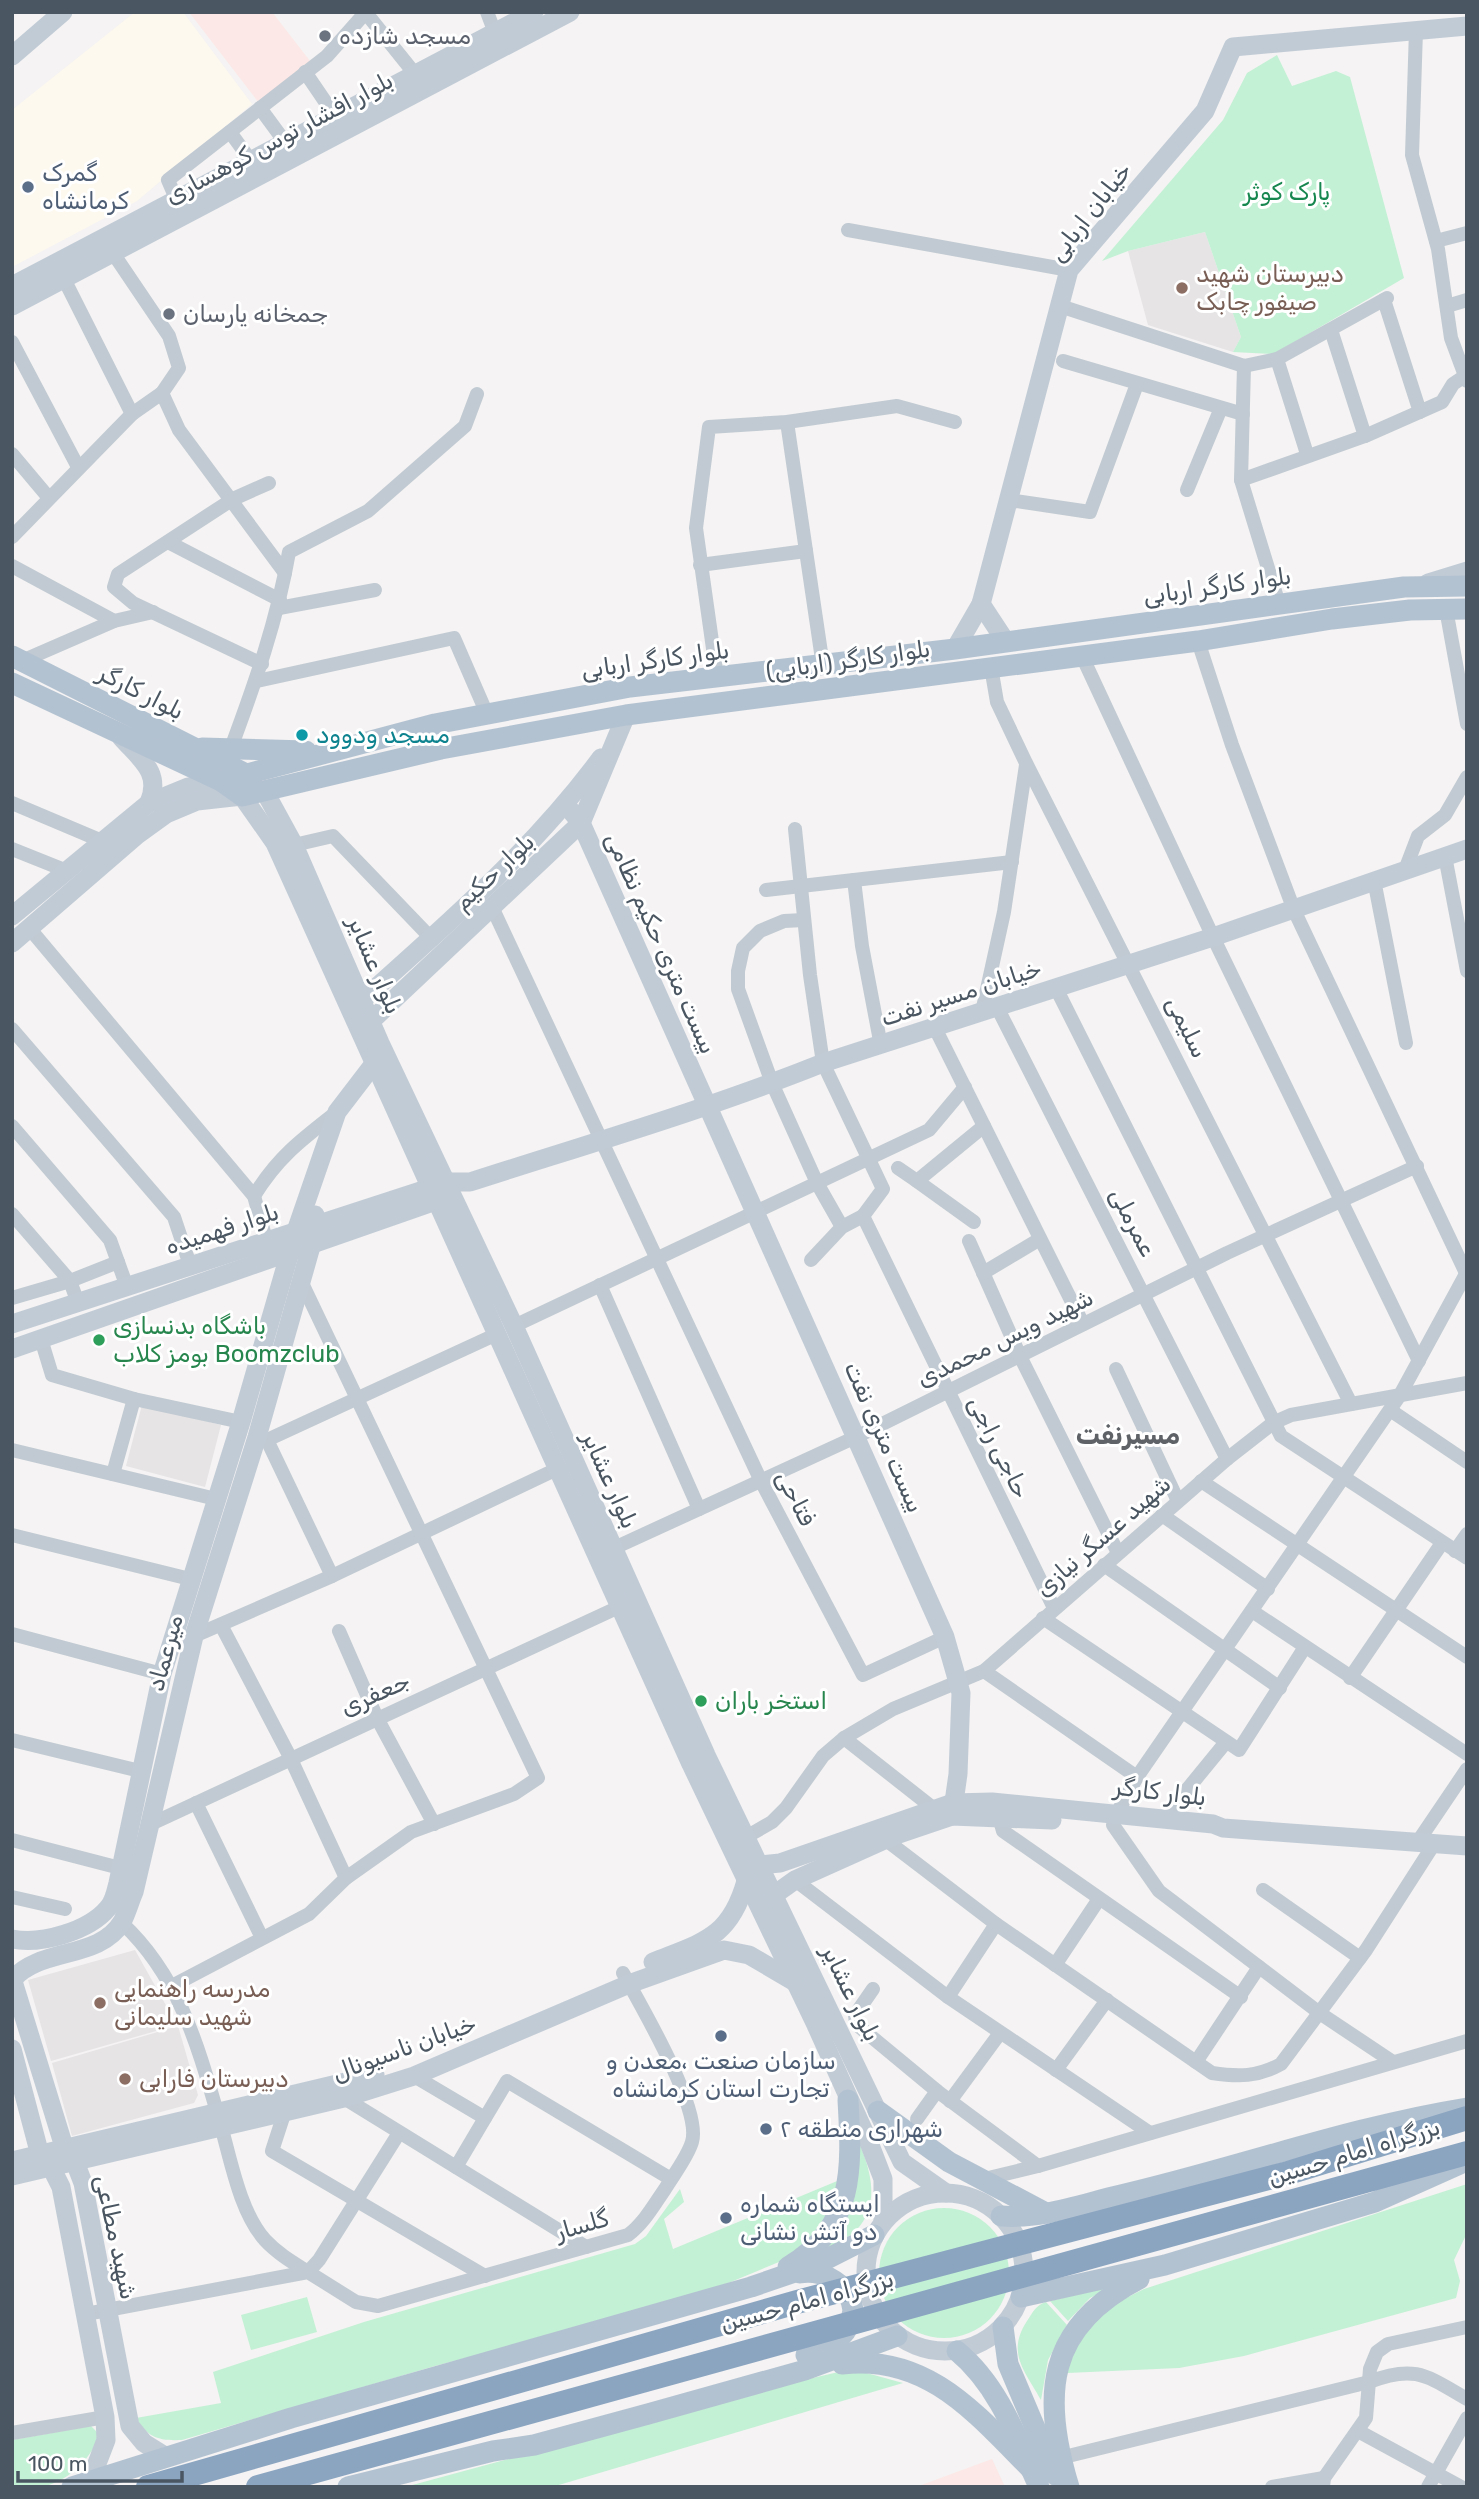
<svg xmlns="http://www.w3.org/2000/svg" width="1479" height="2499" font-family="Rubik,Vazirmatn,sans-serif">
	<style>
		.commercial { fill: #fdf9ef }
		.education { fill: #e6e4e5 }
		.medical { fill: #fce8e6 }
		.green { fill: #c3f1d5 }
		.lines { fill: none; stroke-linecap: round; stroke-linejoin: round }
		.street { stroke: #c1cad2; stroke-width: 14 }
		.secondary { stroke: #c1cbd6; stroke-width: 19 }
		.primary { stroke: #b3c2d1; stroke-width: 21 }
		.highway { stroke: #8ba5c1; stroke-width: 24 }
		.worship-dot { fill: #6b7280; stroke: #fff; stroke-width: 2.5 }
		.service-dot { fill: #5c6f8a; stroke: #fff; stroke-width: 2.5 }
		.education-dot { fill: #8d6e63; stroke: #fff; stroke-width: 2.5 }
		.culture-dot { fill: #0f9aa8; stroke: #fff; stroke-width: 2.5 }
		.leisure-dot { fill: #2e9e5b; stroke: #fff; stroke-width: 2.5 }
		.labels { text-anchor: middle; stroke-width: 6; stroke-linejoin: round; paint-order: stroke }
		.worship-label { font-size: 24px; fill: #5b616d; stroke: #fff; text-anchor: start }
		.street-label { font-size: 24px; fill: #4a5661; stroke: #fff }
		.service-label { font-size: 24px; fill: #4e5e75; stroke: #fff; text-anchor: start }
		.park-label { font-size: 24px; fill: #17864f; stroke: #fff }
		.education-label { font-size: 24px; fill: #785e54; stroke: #fff; text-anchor: start }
		.culture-label { font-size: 24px; fill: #0d838f; stroke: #fff; text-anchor: start }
		.leisure-label { font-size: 24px; fill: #27864d; stroke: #fff; text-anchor: start }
		.neighbourhood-label { font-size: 26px; font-weight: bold; fill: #5f6368; stroke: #fff }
	</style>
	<rect width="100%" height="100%" fill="#f5f3f3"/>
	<polygon class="commercial" points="135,12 183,12 252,104 137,201 12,267 12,110"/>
	<g class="education">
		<polygon points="1205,232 1241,337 1233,352 1148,325 1128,251"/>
		<polygon points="142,1405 221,1425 205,1487 126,1466"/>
		<polygon points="135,1950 177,2025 51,2061 28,1980"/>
		<polygon points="178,2026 198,2095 194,2103 72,2136 52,2063"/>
	</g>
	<g class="medical">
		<polygon points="189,12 272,12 310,61 259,103"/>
		<polygon points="992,2459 1005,2487 916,2487"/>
	</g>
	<g class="green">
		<polygon points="1277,55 1292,86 1336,71 1350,77 1404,278 1274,354 1233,352 1241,337 1205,232 1128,251 1102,261 1223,120 1247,73"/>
		<path d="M856 2136C880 2187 881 2231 820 2250Z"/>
		<path d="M842 2179 830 2217 796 2255 726 2284 622 2317 435 2366 182 2440C159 2441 148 2438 136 2418L221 2403 213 2372 364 2322 635 2244 646 2236 680 2189 684 2202 664 2219 673 2249Z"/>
		<polygon points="1467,2184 1467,2233 1454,2260 1460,2281 1456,2298 1244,2356 1179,2368 1067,2373 1074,2340 1116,2303 1144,2289"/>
		<circle cx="944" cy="2273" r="65"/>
		<polygon points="1115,2285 1090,2298 1068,2321 1050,2301"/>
		<polygon points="307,2297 317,2332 251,2350 241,2315"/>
		<path d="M1046 2302 1067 2325 1048 2360 1041 2400C1025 2371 1006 2353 1027 2321 1033 2312 1036 2305 1046 2302Z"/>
		<polygon points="852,2369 903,2383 552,2487 405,2487 777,2386"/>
		<path d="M91 2426 100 2435C91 2458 70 2480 45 2486 36 2489 22 2487 12 2487V2440Z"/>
	</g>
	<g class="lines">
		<g class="street">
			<polyline points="487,12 495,33"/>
			<polyline points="366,13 415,74"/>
			<polyline points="1416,30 1412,155 1438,249 1451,338 1467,381"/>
			<polyline points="305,72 335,116"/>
			<polyline points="260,108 285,142"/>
			<polyline points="230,132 251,161"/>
			<polyline points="177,201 168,180 327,56 366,12"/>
			<polyline points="848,230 1069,270"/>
			<polyline points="1436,241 1467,233"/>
			<polyline points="113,253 169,336 179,368 162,393 179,430 285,573"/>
			<polyline points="64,279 132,414"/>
			<polyline points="1384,300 1420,412"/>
			<polyline points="1060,306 1244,366 1277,359 1387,298"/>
			<polyline points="1447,306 1467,300"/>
			<polyline points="1331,330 1365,436"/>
			<polyline points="12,342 78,467"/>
			<polyline points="1277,359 1307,454"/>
			<polyline points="1063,361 1243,414"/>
			<polyline points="1244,366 1241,480 1279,604"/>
			<polyline points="787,422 823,666"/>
			<polyline points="12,454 49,498"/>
			<polyline points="1241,480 1365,436 1442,402 1453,384 1465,376"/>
			<polyline points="1187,490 1221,408"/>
			<polyline points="1009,500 1090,512 1137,384"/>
			<polyline points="12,537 132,414 162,393"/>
			<polyline points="168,542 280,600"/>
			<polyline points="700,565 806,551"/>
			<polyline points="12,566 114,621"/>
			<polyline points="279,608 375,590"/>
			<polyline points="1446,609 1467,724"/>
			<polyline points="1198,641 1232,745 1294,910 1466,1273"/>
			<polyline points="1082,656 1213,937 1419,1361"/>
			<polyline points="22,661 114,621 153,612"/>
			<polyline points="262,664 133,603 114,587 118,574 233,499 269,483"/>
			<polyline points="991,667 997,702 1026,763 1351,1404"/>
			<polyline points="717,677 696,528 709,427 787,422 897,406 955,422"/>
			<polyline points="257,681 454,638 487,714"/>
			<path d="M231 748C255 683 277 621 289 552L368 511 465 426 477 394"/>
			<polyline points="12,803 102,841"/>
			<polyline points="795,829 810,975 823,1063 883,1189 863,1216"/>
			<polyline points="294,845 333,836 431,938"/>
			<polyline points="12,849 67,871"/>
			<polyline points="1445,856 1467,971"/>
			<polyline points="1405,870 1418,836 1445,815 1467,777"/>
			<polyline points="854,880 862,946 881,1046"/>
			<polyline points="1374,880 1406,1043"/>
			<polyline points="766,890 1012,862"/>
			<polyline points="492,907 761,1481 863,1675 945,1637"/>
			<polyline points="804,920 784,921 760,931 743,948 738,971 738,989 772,1083 817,1183 842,1227"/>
			<polyline points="30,929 254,1196 269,1250"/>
			<polyline points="1056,988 1281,1436 1467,1558"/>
			<polyline points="997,1007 1227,1459"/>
			<polyline points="982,1012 1004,912 1026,765"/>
			<polyline points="935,1028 1083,1324"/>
			<polyline points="12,1029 174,1217 190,1265"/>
			<polyline points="12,1126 110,1240 127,1287"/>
			<polyline points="898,1168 917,1181 984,1126"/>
			<polyline points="917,1181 974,1222"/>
			<path d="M254 1196C277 1158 302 1139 337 1112"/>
			<polyline points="12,1214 70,1281 78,1303"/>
			<polyline points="969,1241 1020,1356 1118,1553"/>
			<polyline points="811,1260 842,1227 863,1216 1054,1608"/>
			<polyline points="983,1273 1040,1239"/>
			<polyline points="600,1285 699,1509"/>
			<polyline points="12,1298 70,1281 118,1262"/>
			<polyline points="514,1326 929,1130 965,1087"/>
			<polyline points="41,1339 52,1375 134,1399"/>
			<polyline points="1116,1369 1178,1501"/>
			<polyline points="1390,1410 1467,1462"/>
			<polyline points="257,1437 267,1440 497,1334"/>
			<polyline points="267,1440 332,1576"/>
			<polyline points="12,1450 216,1499"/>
			<polyline points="113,1474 134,1399 241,1422"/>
			<polyline points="1201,1481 1467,1657"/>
			<polyline points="1162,1515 1268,1589"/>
			<polyline points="12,1535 190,1579"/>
			<polyline points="612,1549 858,1436 1227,1253 1417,1166"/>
			<polyline points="1455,1551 1467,1534"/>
			<polyline points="1104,1565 1280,1688"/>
			<polyline points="1252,1611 1467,1754"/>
			<polyline points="1043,1618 1239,1750 1305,1647"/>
			<polyline points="221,1625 290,1757 346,1878"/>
			<polyline points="339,1631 377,1718 434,1824"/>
			<polyline points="12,1634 162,1674"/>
			<polyline points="194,1636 332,1576 557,1469"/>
			<polyline points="984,1671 1137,1777"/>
			<polyline points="1350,1678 1442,1543"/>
			<polyline points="844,1738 933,1808"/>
			<polyline points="12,1740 140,1771"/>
			<polyline points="196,1803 262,1938"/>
			<polyline points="1117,1813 1137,1777 1400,1395 1467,1272"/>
			<polyline points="999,1817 1003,1831 1241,1997"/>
			<polyline points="1163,1819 1226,1742"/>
			<polyline points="151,1824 619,1607"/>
			<polyline points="1113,1825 1159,1891 1321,2014 1393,2062"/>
			<polyline points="746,1837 772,1822 786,1808 823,1756 844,1738 893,1709 984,1671 1227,1459 1273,1423 1291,1415 1467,1383"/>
			<polyline points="12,1840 120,1868"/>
			<path d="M886 1840 996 1924 1212 2073C1238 2077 1258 2077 1281 2064L1366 1950 1434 1844"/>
			<polyline points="1417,1843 1467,1769"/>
			<polyline points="795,1880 948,1997"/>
			<polyline points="1263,1890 1360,1958"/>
			<polyline points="12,1897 65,1909"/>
			<path d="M122 1923C181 1978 199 2050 221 2126 231 2161 240 2212 265 2240 277 2253 292 2262 308 2272L319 2260 399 2133"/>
			<polyline points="996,1924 948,1997 1150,2133"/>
			<polyline points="1055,1965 1099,1899"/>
			<polyline points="172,1986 309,1914 346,1878 411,1832 514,1794 538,1778 301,1281"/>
			<polyline points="873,1989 855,2015 856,2024 937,2091 1038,2166"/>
			<polyline points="1196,2062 1259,1967"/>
			<polyline points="1056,2070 1107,2000"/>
			<polyline points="344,2098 456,2167 485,2118 414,2076"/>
			<polyline points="950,2101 1000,2033"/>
			<polyline points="285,2111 272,2151 485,2276"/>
			<polyline points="485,2118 507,2081 671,2179"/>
			<polyline points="917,2119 937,2091"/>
			<polyline points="456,2167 586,2247"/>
			<polyline points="980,2180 1038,2166 1467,2041"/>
			<path d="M86 2314 308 2272 356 2302 378 2306 628 2235C644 2223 654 2205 665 2189 674 2174 687 2158 692 2142 702 2109 641 2006 623 1973"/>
			<polyline points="1358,2431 1461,2487"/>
			<polyline points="12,2433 105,2417"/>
			<path d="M1060 2458 1369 2382C1415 2364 1427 2376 1467 2399"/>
			<polyline points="1272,2487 1324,2478"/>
			<polyline points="1323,2487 1324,2478 1366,2418 1370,2369 1377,2352 1388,2344 1467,2327"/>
			<polyline points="1428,2487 1467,2418"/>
		</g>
		<g class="secondary">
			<polyline points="12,56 63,12"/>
			<polyline points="12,286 534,12"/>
			<polyline points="12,306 570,12"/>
			<polyline points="1428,583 1467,571"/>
			<polyline points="981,604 1006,642"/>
			<polyline points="955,649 981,604 1069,270 1205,111 1233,47 1467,26"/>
			<path d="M121 737C140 759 162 772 149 803"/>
			<polyline points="265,792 294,845 380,1043 514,1326 706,1755 902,2162 946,2193"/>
			<polyline points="566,805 581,823 945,1637 961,1693 958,1774 952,1816"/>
			<polyline points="12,916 149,803 188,787 221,781"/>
			<polyline points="12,943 137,835 166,814 197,801 242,796 275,843 691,1764 816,2025 870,2145 883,2179 883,2222"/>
			<path d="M361 1001C446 925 533 850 601 758"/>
			<polyline points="370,1022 581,823 626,715"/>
			<path d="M12 1324 448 1182H470C588 1144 708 1109 823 1063L1213 937 1467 849"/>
			<polyline points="12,1349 447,1197"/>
			<polyline points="759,1865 780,1863 953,1803 992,1802 1213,1824 1223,1828 1467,1846"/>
			<polyline points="774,1895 795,1880 893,1836 952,1816 1052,1820"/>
			<path d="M12 1939C41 1945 89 1931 108 1908 114 1902 116 1891 118 1883L162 1674 241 1422 296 1231 337 1112 373 1065"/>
			<path d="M653 1962C703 1942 730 1938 746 1881"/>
			<polyline points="12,1978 65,2150 75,2162 83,2183 130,2426 144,2443 165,2456"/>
			<path d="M13 1979C41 1947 99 1960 122 1922 127 1913 130 1901 134 1892L194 1636 257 1437 312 1243 315 1215"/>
			<polyline points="12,2049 40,2155 51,2167 61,2187 105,2417 106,2440 91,2479"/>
			<polyline points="12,2161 375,2075"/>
			<polyline points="12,2176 344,2098 414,2076 629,1984 724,1950 749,1955 795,1982"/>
			<circle cx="945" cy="2272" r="79"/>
		</g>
		<g class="primary">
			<polyline points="12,656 252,777"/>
			<polyline points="12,683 221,781 242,796 441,749 626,715 1198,641 1332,619 1410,610 1467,609"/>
			<polyline points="202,748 306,751"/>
			<polyline points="221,781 435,724 630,687 955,649 1404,587 1467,586"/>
			<polyline points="878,2111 949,2162 1046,2213"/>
			<path d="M1001 2216C1041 2219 1082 2204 1121 2195 1237 2168 1349 2127 1467 2108"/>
			<path d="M788 2267C855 2226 852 2170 848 2100"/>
			<path d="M800 2273C824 2269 850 2285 853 2310 850 2337 829 2349 806 2355"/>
			<polyline points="1021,2297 1165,2265 1375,2202 1460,2164"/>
			<polyline points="1003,2327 1008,2364 1055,2475"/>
			<path d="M957 2351C999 2386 1017 2438 1039 2487"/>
			<path d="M842 2364C928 2354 976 2414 1031 2469"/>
			<polyline points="72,2487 291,2418 751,2287 815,2265 874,2235"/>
			<polyline points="348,2487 493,2451 534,2445 648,2414 805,2370 897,2336"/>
			<path d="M1069 2487C1041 2395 1046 2327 1139 2279"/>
		</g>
		<g class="highway">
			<polyline points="148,2487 797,2302 1288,2173 1467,2118"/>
			<polyline points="258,2487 1467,2153"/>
		</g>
	</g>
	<g class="worship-dot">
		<circle cx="325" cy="36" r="7"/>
		<circle cx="169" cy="314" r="7"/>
	</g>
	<g class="service-dot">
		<circle cx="28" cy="187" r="7"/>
		<circle cx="721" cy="2036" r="7"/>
		<circle cx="766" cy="2129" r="7"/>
		<circle cx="726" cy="2218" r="7"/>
	</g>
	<g class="education-dot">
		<circle cx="1182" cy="288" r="7"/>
		<circle cx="100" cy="2003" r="7"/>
		<circle cx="125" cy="2079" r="7"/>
	</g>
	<circle class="culture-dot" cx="302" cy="735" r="7"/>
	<g class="leisure-dot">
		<circle cx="99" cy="1340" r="7"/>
		<circle cx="701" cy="1701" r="7"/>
	</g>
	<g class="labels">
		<g class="worship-label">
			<text x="339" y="44">مسجد شازده</text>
			<text x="183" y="322">جمخانه یارسان</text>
		</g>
		<g class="street-label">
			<text transform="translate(279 138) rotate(-28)" y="8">بلوار افشار توس کوهساری</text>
			<text transform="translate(1090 212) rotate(-52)" y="8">خیابان اربابی</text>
			<text transform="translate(1217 586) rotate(-8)" y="8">بلوار کارگر اربابی</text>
			<text transform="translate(655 660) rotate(-8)" y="8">بلوار کارگر اربابی</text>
			<text transform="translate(848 660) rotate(-8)" y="8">بلوار کارگر (اربابی)</text>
			<text transform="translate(141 692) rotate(27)" y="8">بلوار کارگر</text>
			<text transform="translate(494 872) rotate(-43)" y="8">بلوار حکیم</text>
			<text transform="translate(661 943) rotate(66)" y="8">بیست متری حکیم نظامی</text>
			<text transform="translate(375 965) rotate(67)" y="8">بلوار عشایر</text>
			<text transform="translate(961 993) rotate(-18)" y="8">خیابان مسیر نفت</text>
			<text transform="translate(1187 1027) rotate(64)" y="8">سلیمی</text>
			<text transform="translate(1133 1222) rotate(63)" y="8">عمرملی</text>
			<text transform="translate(222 1229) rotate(-18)" y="8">بلوار فهمیده</text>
			<text transform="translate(1005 1338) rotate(-26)" y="8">شهید ویس محمدی</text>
			<text transform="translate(884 1437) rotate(66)" y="8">بیست متری نفت</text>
			<text transform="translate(999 1447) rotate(64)" y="8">حاجی راجی</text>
			<text transform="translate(610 1480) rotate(66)" y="8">بلوار عشایر</text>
			<text transform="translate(796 1498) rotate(63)" y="8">فتاحی</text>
			<text transform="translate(1103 1536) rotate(-41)" y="8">شهید عسگر نیازی</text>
			<text transform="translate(165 1653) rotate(-75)" y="8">میرعماد</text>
			<text transform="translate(375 1694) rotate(-24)" y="8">جعفری</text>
			<text transform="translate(1160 1792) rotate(7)" y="8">بلوار کارگر</text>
			<text transform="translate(851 1993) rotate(64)" y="8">بلوار عشایر</text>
			<text transform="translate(404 2048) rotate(-20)" y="8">خیابان ناسیونال</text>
			<text transform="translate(1354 2152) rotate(-17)" y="8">بزرگراه امام حسین</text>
			<text transform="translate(582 2225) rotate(-16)" y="8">گلسار</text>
			<text transform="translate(116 2237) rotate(78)" y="8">شهید مطاعی</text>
			<text transform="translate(807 2301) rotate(-15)" y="8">بزرگراه امام حسین</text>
		</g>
		<g class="service-label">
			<text x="42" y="181">گمرک<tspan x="42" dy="28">کرمانشاه</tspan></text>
			<text x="721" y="2069" text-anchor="middle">سازمان صنعت ،معدن و<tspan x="721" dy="28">تجارت استان کرمانشاه</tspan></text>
			<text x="780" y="2137">شهراری منطقه ۲</text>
			<text x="740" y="2212">ایستگاه شماره<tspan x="740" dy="28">دو آتش نشانی</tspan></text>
		</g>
		<g class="park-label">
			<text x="1287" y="200">پارک کوثر</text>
		</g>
		<g class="education-label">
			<text x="1196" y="282">دبیرستان شهید<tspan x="1196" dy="28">صیفور چابک</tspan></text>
			<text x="114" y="1997">مدرسه راهنمایی<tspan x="114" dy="28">شهید سلیمانی</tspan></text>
			<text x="139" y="2087">دبیرستان فارابی</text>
		</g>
		<g class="culture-label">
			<text x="316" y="743">مسجد ودوود</text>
		</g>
		<g class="leisure-label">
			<text x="113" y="1334">باشگاه بدنسازی<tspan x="113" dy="28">بومز کلاب Boomzclub</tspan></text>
			<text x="715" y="1709">استخر باران</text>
		</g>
		<g class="neighbourhood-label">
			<text x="1128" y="1444">مسیرنفت</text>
		</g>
	</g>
	<rect width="1479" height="2499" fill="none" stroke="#4a5661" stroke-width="28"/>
	<path d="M18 2471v10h164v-10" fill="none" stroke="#4a5661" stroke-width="3.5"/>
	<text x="28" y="2471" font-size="21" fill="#4a5661" stroke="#ffffff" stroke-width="5" paint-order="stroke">100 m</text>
</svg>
